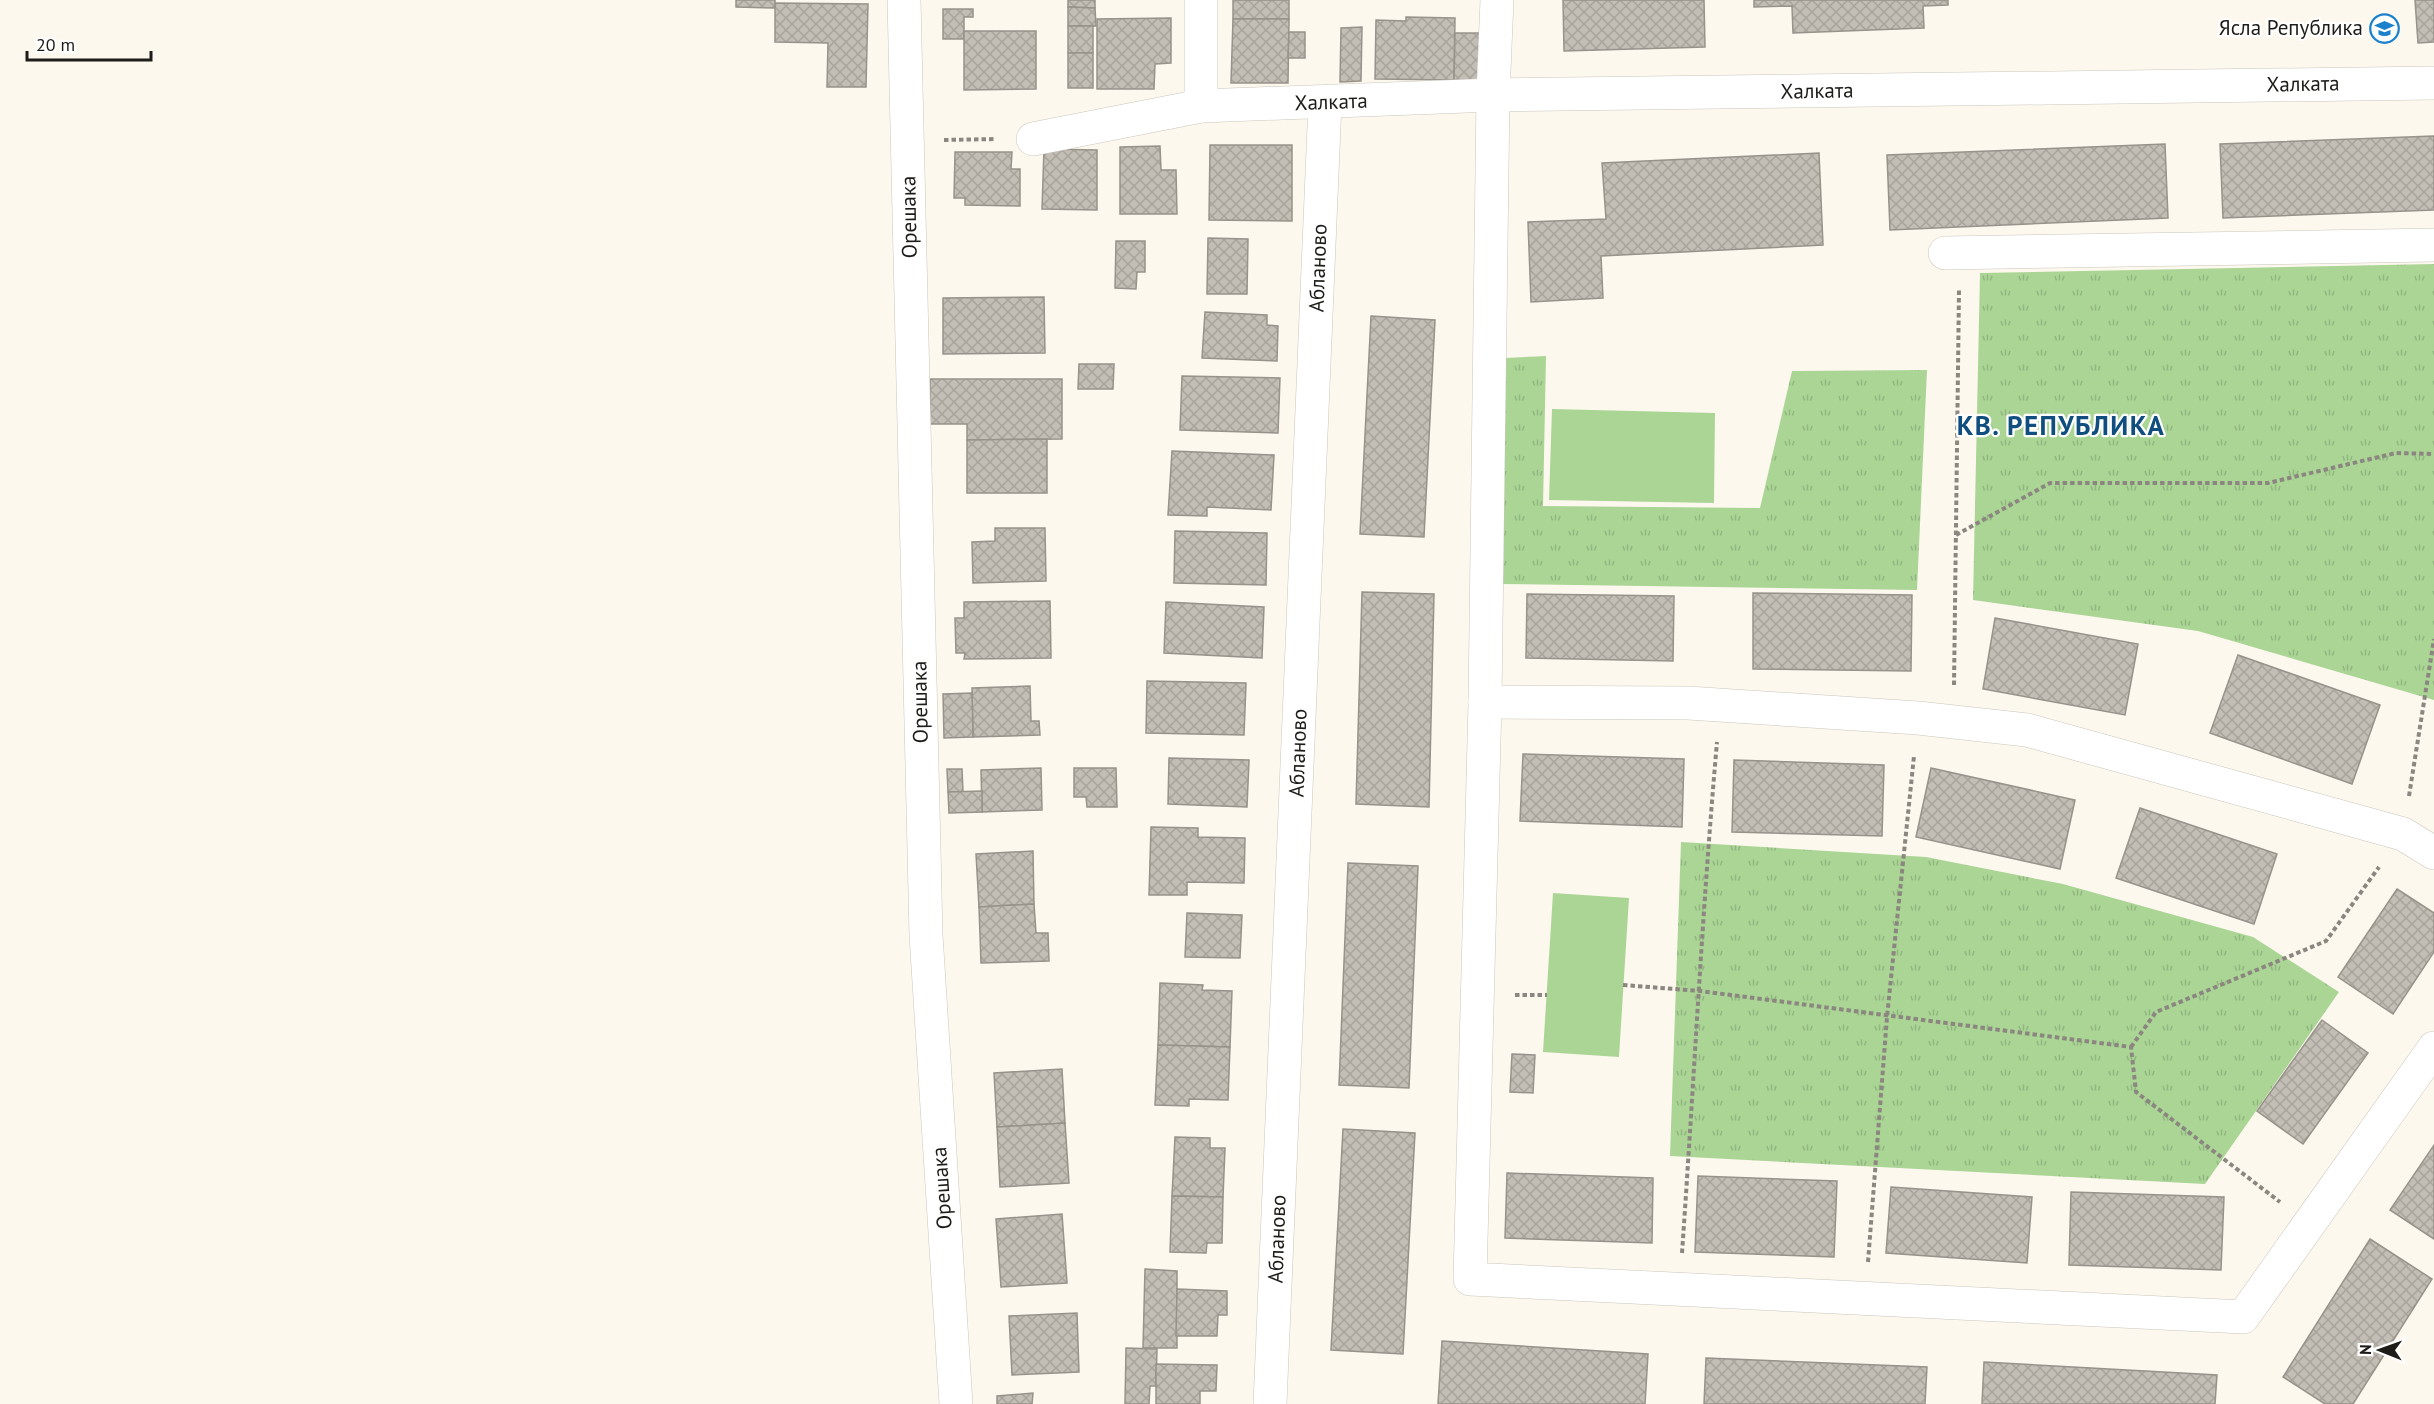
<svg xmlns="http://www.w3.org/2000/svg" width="2434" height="1404" font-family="'PT Sans',sans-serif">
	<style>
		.grass { fill: url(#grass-tufts) }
		.pitch { fill: #aad595 }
		.building { fill: url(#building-cross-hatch); stroke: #97928a; stroke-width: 1.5 }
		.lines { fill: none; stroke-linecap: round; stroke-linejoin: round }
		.street-casing { stroke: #cbc6bd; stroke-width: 34 }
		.path { stroke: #8b8780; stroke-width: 4; stroke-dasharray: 4.5 3; stroke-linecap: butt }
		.street { stroke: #fff; stroke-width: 33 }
		.labels { text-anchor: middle; stroke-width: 4.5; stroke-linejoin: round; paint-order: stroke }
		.poi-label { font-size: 21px; fill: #1e1c18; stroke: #fff; text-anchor: end }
		.street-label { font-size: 21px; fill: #1e1c18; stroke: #fff }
		.district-label { font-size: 27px; font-weight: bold; letter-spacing: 1.5px; fill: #0f4e7e; stroke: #fff }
	</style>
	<defs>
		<pattern id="grass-tufts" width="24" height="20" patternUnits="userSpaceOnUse" patternTransform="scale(1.5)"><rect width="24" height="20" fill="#aad595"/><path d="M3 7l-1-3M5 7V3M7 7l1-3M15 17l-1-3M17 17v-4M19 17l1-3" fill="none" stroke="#92b680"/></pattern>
		<pattern id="building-cross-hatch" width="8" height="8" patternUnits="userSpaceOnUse" patternTransform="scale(1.5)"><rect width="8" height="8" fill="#c3beb5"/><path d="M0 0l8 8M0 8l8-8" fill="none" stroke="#a7a39b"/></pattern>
	</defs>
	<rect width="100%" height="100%" fill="#fdf8ee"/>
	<g class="grass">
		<polygon points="2434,264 2434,700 2198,631 1973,600 1980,273"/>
		<polygon points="1546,356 1543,506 1760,508 1792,371 1927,370 1917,590 1500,584 1505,358"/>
		<polygon points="1681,842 1926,857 2063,884 2253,937 2339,992 2205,1184 1670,1156"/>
	</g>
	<g class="pitch">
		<polygon points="1552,409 1715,413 1714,503 1549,500"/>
		<polygon points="1553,893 1629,898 1619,1057 1543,1052"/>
	</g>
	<g class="building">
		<polygon points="736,0 775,0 775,8 736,7"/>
		<polygon points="1068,0 1095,0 1095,8 1068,7"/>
		<rect x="1233" y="0" width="56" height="19"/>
		<polygon points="1563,0 1704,0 1705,47 1564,51"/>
		<polygon points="1754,0 1948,0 1948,5 1923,6 1924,28 1793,33 1792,6 1754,7"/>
		<polygon points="2415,0 2434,0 2434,42 2418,43"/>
		<polygon points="775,3 868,4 866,87 827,87 828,43 775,42"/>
		<polygon points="1068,7 1095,8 1096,26 1068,26"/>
		<polygon points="943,9 973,9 973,17 964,17 964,39 943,39"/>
		<polygon points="1406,17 1455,18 1454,80 1375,79 1376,20 1406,21"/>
		<polygon points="1171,18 1171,63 1155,64 1154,89 1097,89 1097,19"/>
		<polygon points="1233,19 1289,19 1288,83 1231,83"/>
		<rect x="1068" y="26" width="25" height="27"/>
		<polygon points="1362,27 1361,81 1340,82 1341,28"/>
		<polygon points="964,31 1036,31 1036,89 964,90"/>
		<polygon points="1289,32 1305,32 1305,58 1288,58"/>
		<polygon points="1455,33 1489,33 1489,80 1454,80"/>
		<rect x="1068" y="53" width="25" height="35"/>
		<polygon points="2434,136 2434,210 2223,218 2220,144"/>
		<polygon points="2165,144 2168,218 1890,230 1887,155"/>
		<polygon points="1210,145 1292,145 1292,221 1209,220"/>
		<polygon points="1160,146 1161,170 1176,170 1177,214 1120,214 1120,147"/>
		<polygon points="1044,149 1097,150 1097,210 1042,209"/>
		<polygon points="955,152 1012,152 1011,169 1020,169 1020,206 965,205 965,198 954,198"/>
		<polygon points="1819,153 1823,245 1601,256 1603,298 1531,302 1528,222 1606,219 1602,163"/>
		<polygon points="1208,238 1248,239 1247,294 1207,294"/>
		<polygon points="1116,241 1145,241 1145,272 1137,272 1136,289 1115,288"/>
		<polygon points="1044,297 1045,353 943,354 943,298"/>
		<polygon points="1205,312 1267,315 1267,325 1278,326 1277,361 1202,358"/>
		<polygon points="1371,316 1435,320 1424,537 1360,534"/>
		<polygon points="1079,364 1114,364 1113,389 1078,389"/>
		<polygon points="1182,376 1280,378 1278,433 1180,430"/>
		<polygon points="930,379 1062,379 1062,439 967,440 967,424 930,424"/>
		<polygon points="1047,439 1047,493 967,493 967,440"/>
		<polygon points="1172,451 1274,455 1271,510 1207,507 1207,516 1168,515"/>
		<polygon points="995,528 1045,528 1046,581 973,583 972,542 995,541"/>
		<polygon points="1175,531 1267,533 1266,585 1174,583"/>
		<polygon points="1362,592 1434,594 1429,807 1356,804"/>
		<polygon points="1753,593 1912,595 1911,671 1753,669"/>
		<polygon points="1527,594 1674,596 1673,661 1526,658"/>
		<polygon points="1050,601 1051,658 964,659 965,653 956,653 955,618 964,618 964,602"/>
		<polygon points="1166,602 1264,607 1262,658 1164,653"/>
		<polygon points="1995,618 2138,644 2125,715 1983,689"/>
		<polygon points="2238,655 2380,705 2352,784 2210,733"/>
		<polygon points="1147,681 1246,683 1244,735 1146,733"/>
		<polygon points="1030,686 1031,721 1039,721 1040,735 973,737 972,688"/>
		<polygon points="972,693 973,737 944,738 943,694"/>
		<polygon points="1523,754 1684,759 1682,827 1520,821"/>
		<polygon points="1169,758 1249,760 1247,807 1168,804"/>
		<polygon points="1734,760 1884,765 1882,836 1732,832"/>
		<polygon points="1041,768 1042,810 982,812 981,770"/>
		<polygon points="1074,768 1116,768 1117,807 1087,807 1086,797 1074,797"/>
		<polygon points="1931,768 2075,800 2060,869 1916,837"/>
		<polygon points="947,769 962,769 963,792 948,792"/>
		<polygon points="982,791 982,812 949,813 948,792"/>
		<polygon points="2140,808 2277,854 2254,924 2116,878"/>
		<polygon points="1151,827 1198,828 1198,837 1245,838 1244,883 1187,882 1187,895 1149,895"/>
		<polygon points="1033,851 1034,904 979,907 976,854"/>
		<polygon points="1348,863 1418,866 1409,1088 1339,1085"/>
		<polygon points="2397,889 2434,913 2434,952 2393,1014 2338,977"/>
		<polygon points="1034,904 1036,933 1048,933 1049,961 981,963 979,907"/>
		<polygon points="1187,913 1242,915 1240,958 1185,957"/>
		<polygon points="1160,983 1203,985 1202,990 1232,991 1230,1047 1158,1045"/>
		<polygon points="2322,1020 2368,1053 2303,1144 2257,1111"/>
		<polygon points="1158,1045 1230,1047 1228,1100 1189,1099 1189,1106 1155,1105"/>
		<polygon points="1512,1054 1535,1055 1533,1093 1510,1092"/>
		<polygon points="1062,1069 1065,1123 997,1127 994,1073"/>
		<polygon points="1065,1123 1069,1183 1000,1187 997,1127"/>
		<polygon points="1343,1129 1415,1133 1403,1354 1331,1350"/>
		<polygon points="1175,1137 1210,1138 1210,1148 1225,1148 1223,1197 1172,1196"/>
		<polygon points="2434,1145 2434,1239 2390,1210"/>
		<polygon points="1507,1173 1653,1178 1652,1243 1505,1238"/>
		<polygon points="1698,1176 1837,1181 1834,1257 1695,1252"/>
		<polygon points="1891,1187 2032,1197 2027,1263 1886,1253"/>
		<polygon points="2071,1192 2224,1197 2221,1270 2069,1265"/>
		<polygon points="1172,1196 1223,1197 1222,1243 1207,1243 1206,1253 1170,1252"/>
		<polygon points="1062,1214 1067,1283 1001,1287 996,1219"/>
		<polygon points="2370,1239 2432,1279 2353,1404 2325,1404 2283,1377"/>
		<polygon points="1145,1269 1177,1271 1177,1348 1143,1348"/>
		<polygon points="1177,1289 1227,1291 1227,1315 1218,1315 1217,1336 1176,1336"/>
		<polygon points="1077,1313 1079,1372 1012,1375 1009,1316"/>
		<polygon points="1442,1341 1648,1354 1645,1404 1438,1404"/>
		<polygon points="1126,1348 1157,1349 1156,1386 1150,1386 1149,1404 1125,1404"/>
		<polygon points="1706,1358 1927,1367 1925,1404 1704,1404"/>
		<polygon points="1984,1362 2217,1375 2215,1404 1982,1404"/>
		<polygon points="1156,1364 1217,1365 1216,1391 1200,1391 1200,1404 1156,1404"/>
		<polygon points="1033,1393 1032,1404 997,1404 997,1396"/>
	</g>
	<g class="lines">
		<defs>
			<g id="street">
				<polyline points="904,0 926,935 956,1404"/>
				<polyline points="1497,0 1493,95 1485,702 1470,1279 2243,1317 2434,1048"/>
				<polyline points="1201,106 1201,0"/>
				<polyline points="1033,139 1201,106 1493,95 2434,83"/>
				<polyline points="1945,253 2434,245"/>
				<polyline points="1485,702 1688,703 1918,718 2027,730 2403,834 2434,853"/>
				<polyline points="1270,1404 1325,103"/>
			</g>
		</defs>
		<use href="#street" class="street-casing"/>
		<g class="path">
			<polyline points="944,140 996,139"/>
			<polyline points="1956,535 2050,483 2268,483 2396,453 2434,454"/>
			<polyline points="1954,685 1959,290"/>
			<polyline points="2409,796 2434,639"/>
			<polyline points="1623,985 1700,991 2131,1047 2136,1092 2280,1202"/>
			<polyline points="1515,995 1547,995"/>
			<polyline points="2131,1047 2156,1012 2326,941 2379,867"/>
			<path d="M1682 1253C1694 1082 1702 912 1717 742"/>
			<polyline points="1868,1262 1887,1017 1914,756"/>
		</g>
		<use href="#street" class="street"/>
	</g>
	<defs>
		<symbol id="school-ring" viewBox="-11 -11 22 22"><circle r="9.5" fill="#fff" stroke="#1c81cc" stroke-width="1.5"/><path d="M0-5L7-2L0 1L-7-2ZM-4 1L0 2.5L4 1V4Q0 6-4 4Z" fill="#1c81cc"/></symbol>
	</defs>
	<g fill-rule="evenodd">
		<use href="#school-ring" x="2368" y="12" width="33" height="33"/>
	</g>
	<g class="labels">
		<g class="poi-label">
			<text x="2363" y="35">Ясла Република</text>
		</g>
		<g class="street-label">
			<text transform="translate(2303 84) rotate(-1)" y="7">Халката</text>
			<text transform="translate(1817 91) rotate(-1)" y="7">Халката</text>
			<text transform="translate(1331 102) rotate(-2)" y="7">Халката</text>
			<text transform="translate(909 217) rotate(-91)" y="7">Орешака</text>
			<text transform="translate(1318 268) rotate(-88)" y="7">Абланово</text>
			<text transform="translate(920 702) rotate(-91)" y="7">Орешака</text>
			<text transform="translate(1298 753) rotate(-88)" y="7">Абланово</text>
			<text transform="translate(942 1188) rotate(-94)" y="7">Орешака</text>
			<text transform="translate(1277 1239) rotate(-88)" y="7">Абланово</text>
		</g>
		<g class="district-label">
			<text x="2061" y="435">КВ. РЕПУБЛИКА</text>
		</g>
	</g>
	<g transform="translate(2380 1350) rotate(271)" stroke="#ffffff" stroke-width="4.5" paint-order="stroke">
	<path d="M0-4.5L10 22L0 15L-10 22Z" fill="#1e1c18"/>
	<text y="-9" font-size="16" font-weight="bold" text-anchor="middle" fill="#1e1c18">N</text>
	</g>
	<path d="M27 51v9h124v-9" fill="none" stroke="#1e1c18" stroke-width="3"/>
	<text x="36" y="51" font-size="18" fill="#1e1c18" stroke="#ffffff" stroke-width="4.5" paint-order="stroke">20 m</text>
</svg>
